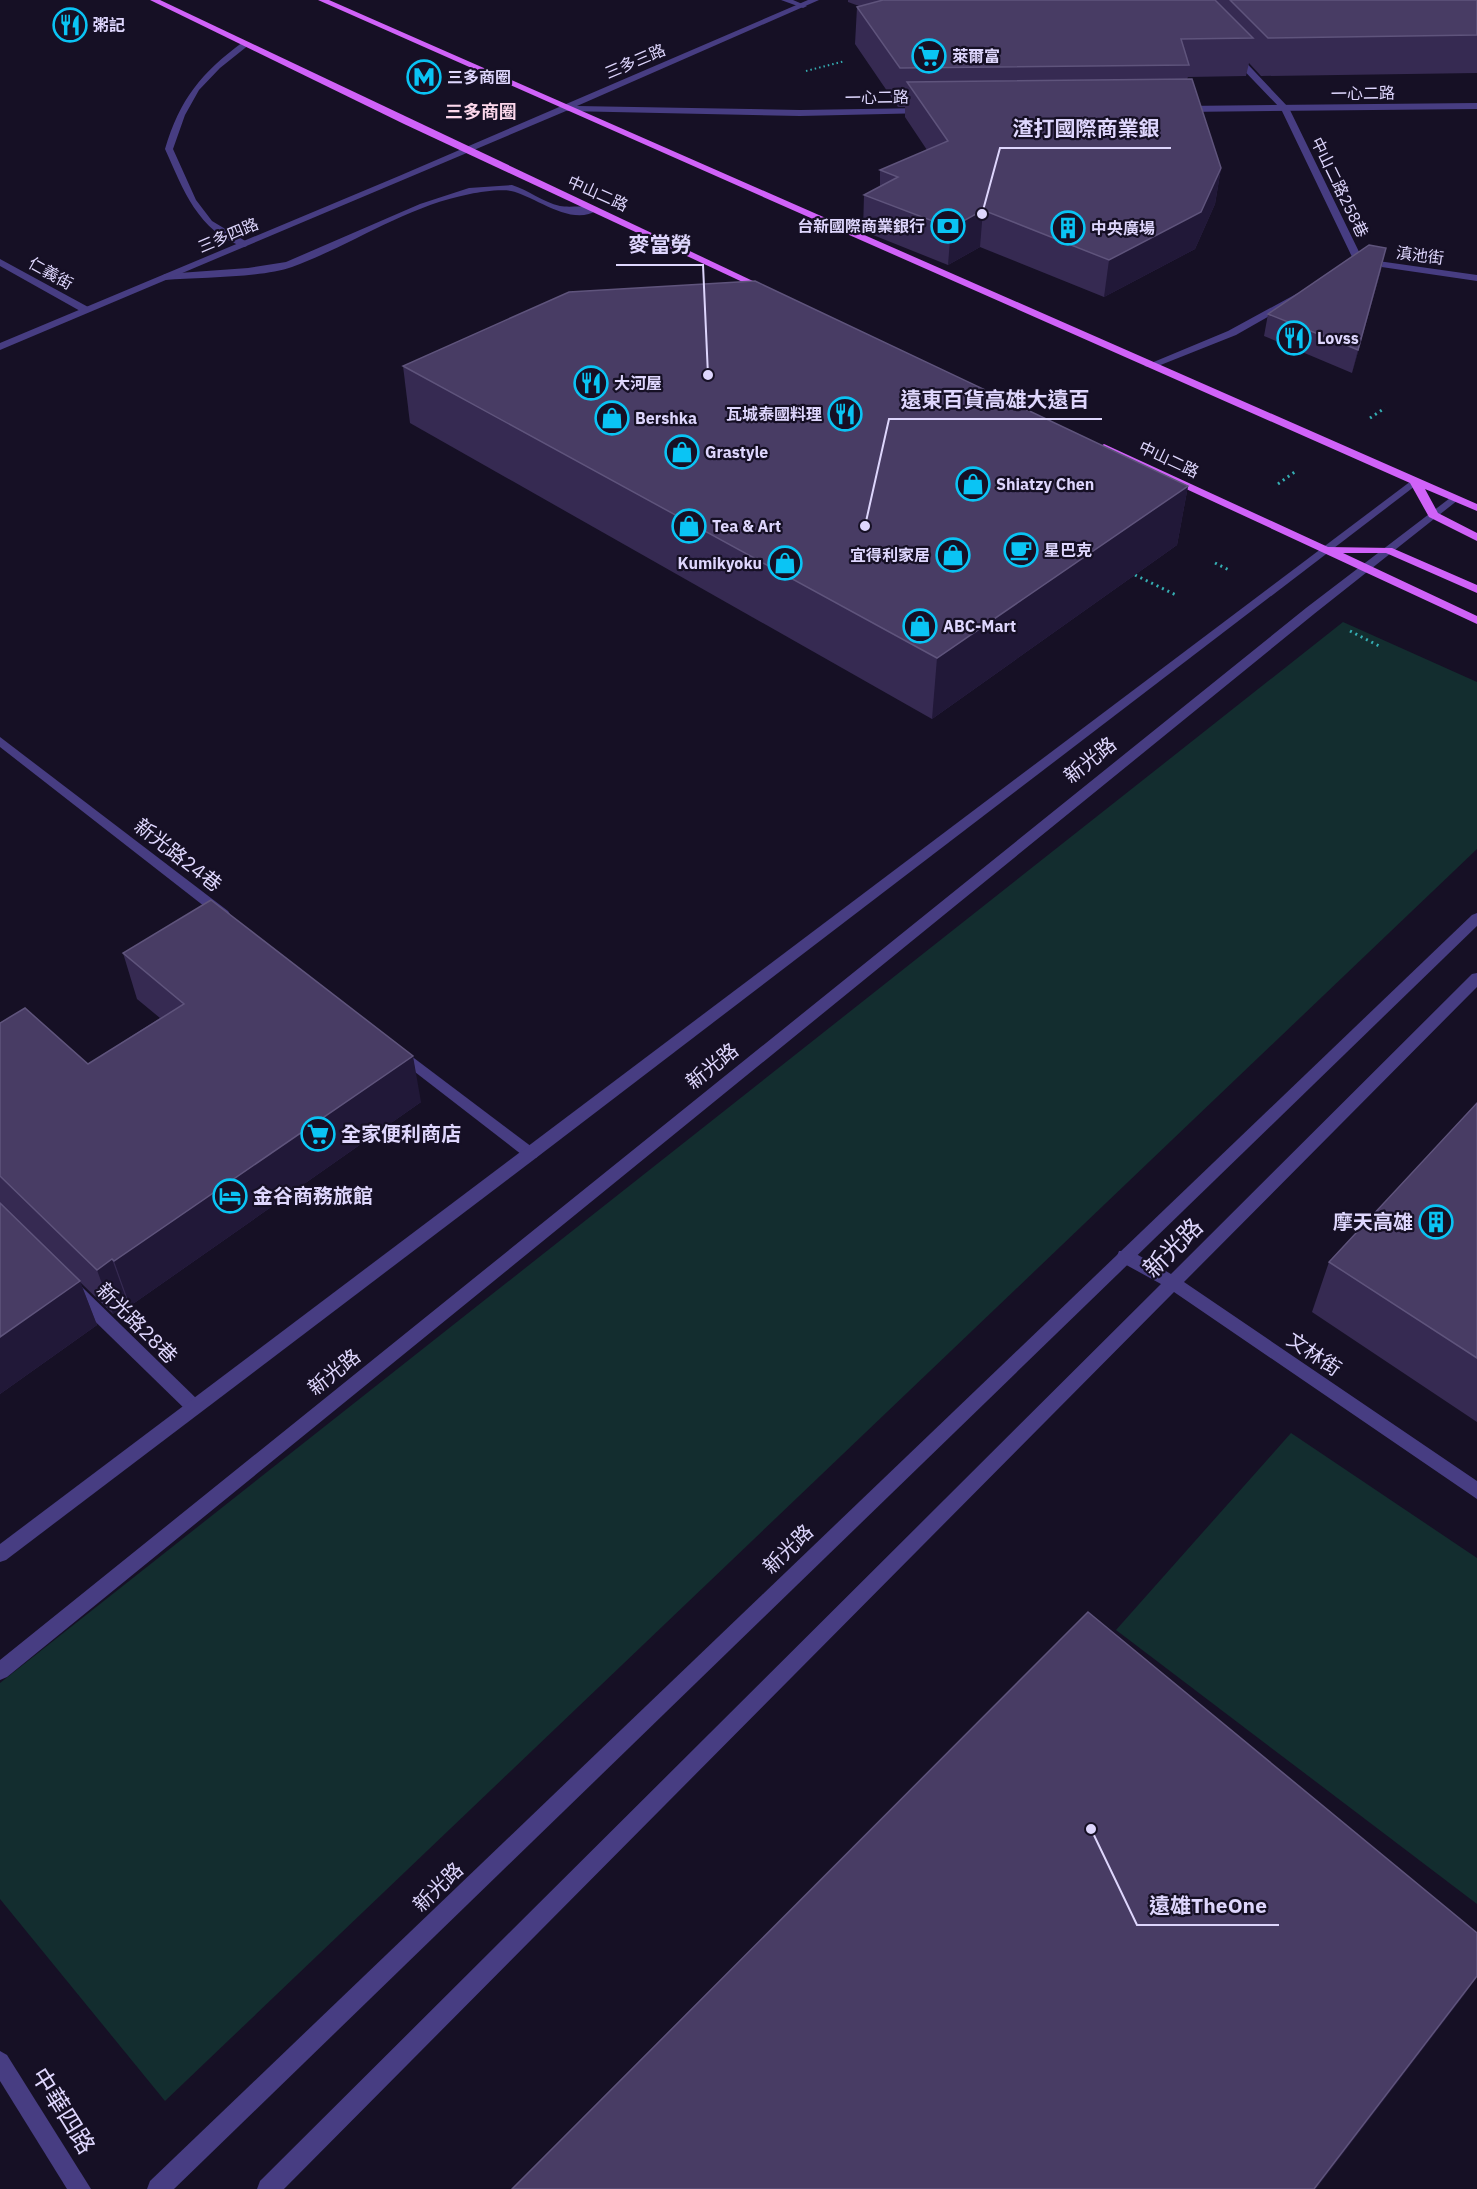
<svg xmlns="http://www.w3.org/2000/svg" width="1477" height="2189" font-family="'IBM Plex Sans','Noto Sans TC',sans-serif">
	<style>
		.green { fill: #132d2f }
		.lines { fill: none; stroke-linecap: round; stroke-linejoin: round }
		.path-far1 { stroke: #35adb2; stroke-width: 2; stroke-dasharray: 1.5 3; stroke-linecap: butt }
		.path { stroke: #35adb2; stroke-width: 3; stroke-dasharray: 2 4; stroke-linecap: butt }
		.service { fill: #473d82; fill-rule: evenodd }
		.minor { fill: #473d82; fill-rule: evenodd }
		.tertiary { fill: #473d82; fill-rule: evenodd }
		.primary { fill: #d062f8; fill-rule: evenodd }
		.wall { fill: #362a52 }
		.shaded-wall { fill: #211838 }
		.building { fill: #483c64; stroke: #5f547c; stroke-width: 1.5 }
		.labels { text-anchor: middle; stroke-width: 4.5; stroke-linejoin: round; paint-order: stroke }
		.far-poi-label { font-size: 16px; font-weight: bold; fill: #ded6fd; stroke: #161025; text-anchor: start }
		.far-street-label { font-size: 16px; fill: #ded6fd; stroke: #161025 }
		.far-quarter-label { font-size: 18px; font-weight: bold; fill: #fdd8ec; stroke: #161025 }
		.street-label { font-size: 20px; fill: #ded6fd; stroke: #161025 }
		.poi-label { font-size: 20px; font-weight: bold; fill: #ded6fd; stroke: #161025; text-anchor: start }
		.near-street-label { font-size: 24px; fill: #ded6fd; stroke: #161025 }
		.leader { fill: none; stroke: #ded6fd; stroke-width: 2 }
		.callout-dot { fill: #ded6fd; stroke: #161025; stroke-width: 2 }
		.callout-label { font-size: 21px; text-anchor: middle; font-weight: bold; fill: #ded6fd; stroke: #161025; stroke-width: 4.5; stroke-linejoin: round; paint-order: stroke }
	</style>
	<rect width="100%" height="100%" fill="#161025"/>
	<g class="green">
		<polygon points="1343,622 1477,682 1477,849 165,2101 0,1899 0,1683"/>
		<polygon points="1291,1433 1477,1558 1477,1904 1116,1630"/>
	</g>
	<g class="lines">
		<polyline class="path-far1" points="806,71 845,61"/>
		<g class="path">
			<polyline points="1370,418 1385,408"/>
			<polyline points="1278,484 1296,471"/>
			<polyline points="1215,563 1231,571"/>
			<polyline points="1135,575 1176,595"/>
			<polyline points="1350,631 1379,646"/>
		</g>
		<g class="service">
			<polygon points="1232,54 1238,54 1289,108 1364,262 1362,264 1348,271 1343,268 1354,261 1281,109 1232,58"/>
			<path d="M512 185C528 190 543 202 560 206 571 208 589 204 597 210 572 228 533 195 511 191 500 189 481 192 470 194 407 206 352 245 292 267 261 278 200 277 165 280L160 277 165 274 248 268 286 262 420 204 469 188Z"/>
			<polygon points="1298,293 1303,296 1301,298 1236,335 1153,368 1144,366 1228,331"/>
			<polygon points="0,737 228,911 230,914 228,917 218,917 0,747"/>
			<polygon points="398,1046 536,1150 539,1154 536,1158 526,1158 393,1055 391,1051 393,1047"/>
			<polygon points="76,1285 82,1287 200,1402 203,1407 200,1412 194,1414 188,1412 70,1297 68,1292 70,1287"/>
		</g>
		<g class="minor">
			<polygon points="781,0 793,0 807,6 803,8"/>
			<path d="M243 42 250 44 220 68 199 90 185 115 173 149 196 200 212 221 247 242V246L244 247C198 232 183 189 165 149 180 99 201 73 243 42Z"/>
			<polygon points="0,259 90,308 91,310 82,312 0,266"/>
			<polygon points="1364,259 1477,275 1477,281 1361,264 1361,260"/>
			<polygon points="1415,478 1421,481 1419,483 536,1158 6,1560 0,1562 0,1544"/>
			<polygon points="1477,973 1477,987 1184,1282 1477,1481 1477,1499 1174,1292 284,2189 257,2189 260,2181 1161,1284 1119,1261 1117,1256 1119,1251 1131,1251 1171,1274 1472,974"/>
		</g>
		<g class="tertiary">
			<polygon points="808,0 819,0 577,106 800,110 925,108 928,109 928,113 800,116 566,111 0,350 0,343 399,176"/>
			<polygon points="1477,103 1477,109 1183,112 1179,109 1183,106"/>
			<polygon points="1454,495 1460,498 1458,500 1314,614 7,1677 0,1680 0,1660 1306,608"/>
			<polygon points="1477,913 1477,926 174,2189 147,2189 150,2181 1472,915"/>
			<polygon points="0,2051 7,2055 91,2189 67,2189 0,2081"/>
		</g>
		<g class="primary">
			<polygon points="150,0 160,0 772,290 764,292 404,124"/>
			<polygon points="318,0 329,0 1477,504 1477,511 1425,489 1438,513 1477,533 1477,541 1429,517 1410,483"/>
			<polygon points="1104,444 1328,547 1392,548 1477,585 1477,593 1386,553 1343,553 1477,616 1477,624 1100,449 1099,447"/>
		</g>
	</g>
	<g class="wall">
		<polygon points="848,0 1477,0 1477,73 1261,76 1249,63 1246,76 1188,77 1187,79 1221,168 1215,204 1195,249 1104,297 980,247 948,265 863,231 864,195 880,187 880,170 927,150 905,117 905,107 898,107 855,44 857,7 859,6 848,2"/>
		<polygon points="1381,270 1352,373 1264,336 1268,314"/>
		<polygon points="403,366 1188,486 1177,545 932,719 410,423"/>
		<polygon points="123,953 421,1102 130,1306 128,1304 113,1314 80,1282 97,1325 0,1394 0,1023 88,1064 160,1018 137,999"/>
		<polygon points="1477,1103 1477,1422 1312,1312 1329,1262"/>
	</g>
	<g class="shaded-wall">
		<polygon points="1221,168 1215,204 1195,249 1104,297 1109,260"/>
		<polygon points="983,210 980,247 948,265 951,228"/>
		<polygon points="1386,248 1381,270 1352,373 1358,350"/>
		<polygon points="1188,486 1177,545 932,719 937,658"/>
		<polygon points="413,1056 421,1102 130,1306 114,1261"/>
		<polygon points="112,1259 128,1304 113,1314 97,1270"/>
		<polygon points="80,1281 97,1325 0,1394 0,1337"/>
		<polygon points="1477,1976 1465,1994 1316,2189 1314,2189"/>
	</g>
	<g class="building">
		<polygon points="883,0 1215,0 1253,38 1181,39 1189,65 900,68 857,7"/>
		<polygon points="1230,0 1477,0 1477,35 1268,38"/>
		<polygon points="1192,79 1221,168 1201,212 1109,260 983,210 951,228 864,195 898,177 880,170 948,141 907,82"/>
		<polygon points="1369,245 1386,248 1358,350 1268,314"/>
		<polygon points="755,281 1188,486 937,658 403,366 569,292"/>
		<polygon points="211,900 413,1056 114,1261 112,1259 97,1270 0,1176 0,1023 25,1008 88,1064 184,1004 123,953"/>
		<polygon points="1477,1103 1477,1358 1329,1262"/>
		<polygon points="0,1203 80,1281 0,1337"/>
		<polygon points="1088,1612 1477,1933 1477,1976 1314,2189 512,2189"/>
	</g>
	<defs>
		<symbol id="restaurant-ring" viewBox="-11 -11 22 22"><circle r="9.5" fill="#161025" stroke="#0ac4f4" stroke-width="1.5"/><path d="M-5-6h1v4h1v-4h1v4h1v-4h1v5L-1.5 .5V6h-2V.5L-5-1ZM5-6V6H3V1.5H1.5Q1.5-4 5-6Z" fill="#0ac4f4"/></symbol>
		<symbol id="supermarket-ring" viewBox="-11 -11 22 22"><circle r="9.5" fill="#161025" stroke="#0ac4f4" stroke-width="1.5"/><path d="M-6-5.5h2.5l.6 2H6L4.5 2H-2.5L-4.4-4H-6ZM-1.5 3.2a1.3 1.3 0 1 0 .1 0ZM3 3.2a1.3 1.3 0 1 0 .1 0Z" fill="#0ac4f4"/></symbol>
		<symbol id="metro-ring" viewBox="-11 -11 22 22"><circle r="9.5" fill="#161025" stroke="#0ac4f4" stroke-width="1.5"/><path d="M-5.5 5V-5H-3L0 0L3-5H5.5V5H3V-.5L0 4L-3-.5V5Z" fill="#0ac4f4"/></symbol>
		<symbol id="bank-ring" viewBox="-11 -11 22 22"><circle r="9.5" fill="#161025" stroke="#0ac4f4" stroke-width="1.5"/><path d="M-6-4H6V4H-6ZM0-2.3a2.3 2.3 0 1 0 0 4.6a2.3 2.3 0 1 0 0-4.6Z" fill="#0ac4f4"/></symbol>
		<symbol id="building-ring" viewBox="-11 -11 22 22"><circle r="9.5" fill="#161025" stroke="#0ac4f4" stroke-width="1.5"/><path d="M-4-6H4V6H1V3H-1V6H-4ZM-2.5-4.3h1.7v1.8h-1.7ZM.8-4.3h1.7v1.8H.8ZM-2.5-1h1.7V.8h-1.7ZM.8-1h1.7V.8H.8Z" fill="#0ac4f4"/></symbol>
		<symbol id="shop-ring" viewBox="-11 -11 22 22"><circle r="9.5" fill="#161025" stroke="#0ac4f4" stroke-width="1.5"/><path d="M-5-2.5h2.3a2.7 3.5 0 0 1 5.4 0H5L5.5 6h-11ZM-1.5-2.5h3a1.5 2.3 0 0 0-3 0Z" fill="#0ac4f4"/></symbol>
		<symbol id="cafe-ring" viewBox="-11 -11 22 22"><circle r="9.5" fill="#161025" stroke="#0ac4f4" stroke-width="1.5"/><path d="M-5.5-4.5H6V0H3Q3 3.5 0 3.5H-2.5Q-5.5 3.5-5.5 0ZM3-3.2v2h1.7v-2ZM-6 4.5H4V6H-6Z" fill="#0ac4f4"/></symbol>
		<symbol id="hotel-ring" viewBox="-11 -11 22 22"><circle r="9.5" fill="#161025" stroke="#0ac4f4" stroke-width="1.5"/><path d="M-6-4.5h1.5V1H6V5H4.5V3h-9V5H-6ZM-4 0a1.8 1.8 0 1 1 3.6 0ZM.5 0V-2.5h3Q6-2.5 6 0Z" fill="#0ac4f4"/></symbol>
	</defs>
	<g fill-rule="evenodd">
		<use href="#restaurant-ring" x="51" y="6" width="38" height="38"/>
		<use href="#supermarket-ring" x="910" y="37" width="38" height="38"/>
		<use href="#metro-ring" x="405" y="58" width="38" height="38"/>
		<use href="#bank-ring" x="929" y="207" width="38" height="38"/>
		<use href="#building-ring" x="1049" y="209" width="38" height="38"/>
		<use href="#restaurant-ring" x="1275" y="319" width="38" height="38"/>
		<use href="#restaurant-ring" x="572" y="364" width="38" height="38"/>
		<use href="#restaurant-ring" x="826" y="395" width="38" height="38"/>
		<use href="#shop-ring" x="593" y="399" width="38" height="38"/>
		<use href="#shop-ring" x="663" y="433" width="38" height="38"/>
		<use href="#shop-ring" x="954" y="465" width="38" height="38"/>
		<use href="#shop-ring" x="670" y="507" width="38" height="38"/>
		<use href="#cafe-ring" x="1002" y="531" width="38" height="38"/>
		<use href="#shop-ring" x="934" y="536" width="38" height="38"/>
		<use href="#shop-ring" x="766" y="544" width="38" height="38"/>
		<use href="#shop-ring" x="901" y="607" width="38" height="38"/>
		<use href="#supermarket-ring" x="299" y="1115" width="38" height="38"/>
		<use href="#hotel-ring" x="211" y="1177" width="38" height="38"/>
		<use href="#building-ring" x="1417" y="1203" width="38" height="38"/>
	</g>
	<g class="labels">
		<g class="far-poi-label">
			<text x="93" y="31">粥記</text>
			<text x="952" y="62">萊爾富</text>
			<text x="447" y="83">三多商圈</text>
			<text x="925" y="232" text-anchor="end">台新國際商業銀行</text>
			<text x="1091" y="234">中央廣場</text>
			<text x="1317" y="344">Lovss</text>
			<text x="614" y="389">大河屋</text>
			<text x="822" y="420" text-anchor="end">瓦城泰國料理</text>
			<text x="635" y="424">Bershka</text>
			<text x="705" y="458">Grastyle</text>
			<text x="996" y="490">Shiatzy Chen</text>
			<text x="712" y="532">Tea &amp; Art</text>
			<text x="1044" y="556">星巴克</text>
			<text x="930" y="561" text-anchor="end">宜得利家居</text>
			<text x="762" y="569" text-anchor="end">Kumikyoku</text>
			<text x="943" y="632">ABC-Mart</text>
		</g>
		<g class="far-street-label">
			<text transform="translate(635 61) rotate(-23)" y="6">三多三路</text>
			<text transform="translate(1363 93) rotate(-1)" y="6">一心二路</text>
			<text transform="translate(877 97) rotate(-1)" y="6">一心二路</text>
			<text transform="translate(1340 187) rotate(64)" y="6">中山二路258巷</text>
			<text transform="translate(598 193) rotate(24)" y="6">中山二路</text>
			<text transform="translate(228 235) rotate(-23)" y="6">三多四路</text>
			<text transform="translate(1420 255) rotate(7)" y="6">滇池街</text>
			<text transform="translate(51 273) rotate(29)" y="6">仁義街</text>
			<text transform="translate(1169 459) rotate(25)" y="6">中山二路</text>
		</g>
		<g class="far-quarter-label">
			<text x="481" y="118">三多商圈</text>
		</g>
		<g class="street-label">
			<text transform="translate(1090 760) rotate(-39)" y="7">新光路</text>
			<text transform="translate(178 855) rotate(38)" y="7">新光路24巷</text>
			<text transform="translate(712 1066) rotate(-39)" y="7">新光路</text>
			<text transform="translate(137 1323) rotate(45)" y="7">新光路28巷</text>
			<text transform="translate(1314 1354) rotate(34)" y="7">文林街</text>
			<text transform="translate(334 1372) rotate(-39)" y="7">新光路</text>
			<text transform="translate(788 1549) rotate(-44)" y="7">新光路</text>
			<text transform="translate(438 1887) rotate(-44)" y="7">新光路</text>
		</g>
		<g class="poi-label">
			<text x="341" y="1141">全家便利商店</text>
			<text x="253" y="1203">金谷商務旅館</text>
			<text x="1413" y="1229" text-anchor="end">摩天高雄</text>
		</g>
		<g class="near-street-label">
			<text transform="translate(1173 1248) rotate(-45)" y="8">新光路</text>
			<text transform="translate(63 2111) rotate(58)" y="8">中華四路</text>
		</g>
	</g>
	<path class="leader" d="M982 214L1000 148H1171M708 375L703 265H616M865 526L889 419H1102M1091 1829L1137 1925H1279"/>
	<g class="callout-dot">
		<circle cx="982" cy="214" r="6"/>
		<circle cx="708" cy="375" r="6"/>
		<circle cx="865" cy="526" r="6"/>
		<circle cx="1091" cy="1829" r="6"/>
	</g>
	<g class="callout-label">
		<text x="1086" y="136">渣打國際商業銀</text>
		<text x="660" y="252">麥當勞</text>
		<text x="995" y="407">遠東百貨高雄大遠百</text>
		<text x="1208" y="1913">遠雄TheOne</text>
	</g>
</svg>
